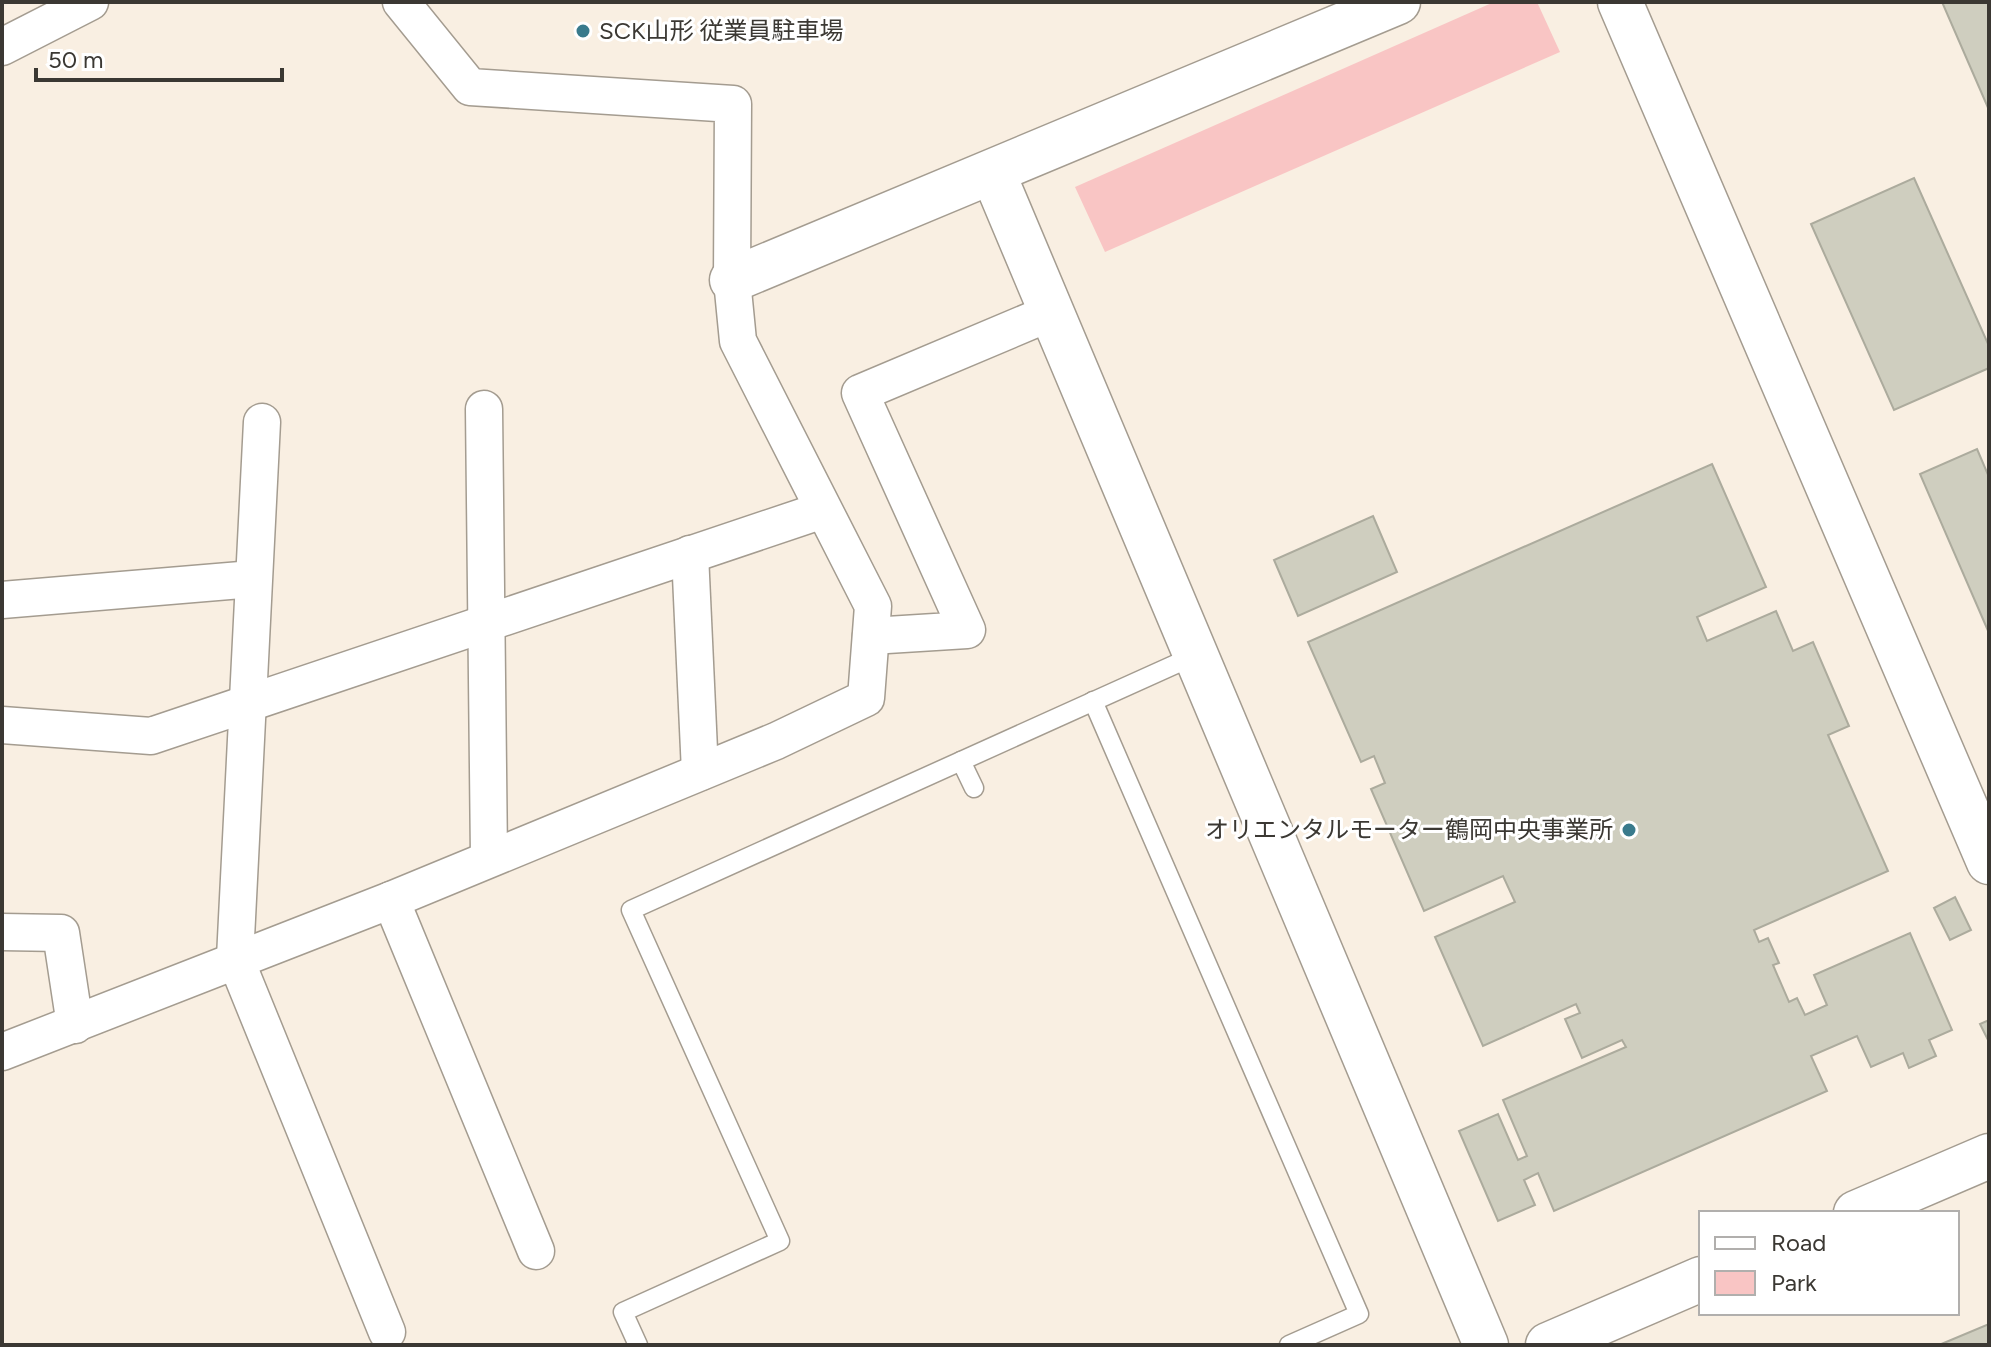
<svg xmlns="http://www.w3.org/2000/svg" width="1991" height="1347" font-family="Figtree,'Noto Sans JP',sans-serif">
	<style>
		.green { fill: #f9c5c4 }
		.building { fill: #cfcebf; stroke: #acab9d; stroke-width: 2 }
		.lines { fill: none; stroke-linecap: round; stroke-linejoin: round }
		.service-casing { stroke: #a49c90; stroke-width: 21 }
		.minor-casing { stroke: #a49c90; stroke-width: 39 }
		.tertiary-casing { stroke: #a49c90; stroke-width: 47 }
		.service { stroke: #fff; stroke-width: 18 }
		.minor { stroke: #fff; stroke-width: 36 }
		.tertiary { stroke: #fff; stroke-width: 44 }
		.poi-dot { fill: #397a8c; stroke: #fff; stroke-width: 3 }
		.labels { text-anchor: middle; stroke-width: 6; stroke-linejoin: round; paint-order: stroke }
		.poi-label { font-size: 24px; fill: #3b3833; stroke: #fff; text-anchor: start }
	</style>
	<rect width="100%" height="100%" fill="#f9efe2"/>
	<polygon class="green" points="1494,2 1537,2 1560,52 1105,252 1075,187"/>
	<g class="building">
		<polygon points="1942,2 1989,2 1989,110"/>
		<polygon points="1914,178 1989,346 1989,368 1894,410 1811,224"/>
		<polygon points="1977,449 1989,477 1989,633 1920,474"/>
		<polygon points="1712,464 1766,587 1697,617 1707,641 1776,611 1793,651 1813,642 1849,726 1828,735 1888,871 1754,930 1759,942 1768,938 1779,963 1773,965 1789,1002 1797,998 1805,1015 1827,1005 1814,975 1910,933 1952,1030 1929,1040 1936,1056 1909,1068 1903,1053 1871,1067 1857,1036 1811,1056 1827,1091 1554,1211 1538,1173 1524,1180 1535,1205 1498,1221 1459,1131 1498,1114 1518,1160 1527,1156 1503,1100 1626,1047 1622,1040 1582,1058 1565,1019 1580,1013 1576,1004 1483,1046 1435,937 1515,902 1503,876 1424,911 1371,789 1385,783 1374,756 1361,762 1308,642"/>
		<polygon points="1373,516 1397,572 1298,616 1274,560"/>
		<polygon points="1955,897 1971,930 1950,940 1934,908"/>
		<polygon points="1989,1020 1989,1042 1980,1024"/>
		<polygon points="1989,1324 1989,1345 1939,1345"/>
	</g>
	<g class="lines">
		<defs>
			<g id="service">
				<polyline points="1093,701 1359,1314 1289,1345"/>
				<polyline points="961,761 974,788"/>
				<polyline points="638,1345 623,1312 780,1241 631,910 1196,655"/>
			</g>
			<g id="minor">
				<polyline points="2,47 90,2"/>
				<polyline points="484,409 489,858"/>
				<polyline points="262,422 235,958 387,1332"/>
				<polyline points="690,554 700,772"/>
				<polyline points="2,600 253,579"/>
				<polyline points="871,636 967,630 860,393 1052,312"/>
				<polyline points="2,725 151,736 823,510"/>
				<polyline points="391,900 536,1251"/>
				<polyline points="2,932 61,933 75,1025"/>
				<polyline points="2,1052 391,900 776,741 866,698 873,606 738,341 732,280 733,104 470,87 401,2"/>
			</g>
			<g id="tertiary">
				<polyline points="1620,2 1989,862"/>
				<polyline points="993,173 1486,1345"/>
				<polyline points="732,280 1398,2"/>
				<polyline points="1856,1213 1989,1156"/>
				<polyline points="1548,1345 1701,1279"/>
			</g>
		</defs>
		<use href="#service" class="service-casing"/>
		<use href="#minor" class="minor-casing"/>
		<use href="#tertiary" class="tertiary-casing"/>
		<use href="#service" class="service"/>
		<use href="#minor" class="minor"/>
		<use href="#tertiary" class="tertiary"/>
	</g>
	<g class="poi-dot">
		<circle cx="583" cy="31" r="8"/>
		<circle cx="1629" cy="830" r="8"/>
	</g>
	<g class="labels">
		<g class="poi-label">
			<text x="599" y="39">SCK山形 従業員駐車場</text>
			<text x="1613" y="838" text-anchor="end">オリエンタルモーター鶴岡中央事業所</text>
		</g>
	</g>
	<rect width="1991" height="1347" fill="none" stroke="#3b3833" stroke-width="8"/>
	<rect x="1699" y="1211" width="260" height="104" fill="#ffffff" stroke="#b1afad" stroke-width="2"/>
	<rect x="1715" y="1237" width="40" height="12" fill="#ffffff" stroke="#b1afad" stroke-width="2"/>
	<text x="1771" y="1251" font-size="24" fill="#3b3833">Road</text>
	<rect x="1715" y="1271" width="40" height="24" fill="#f9c5c4" stroke="#b1afad" stroke-width="2"/>
	<text x="1771" y="1291" font-size="24" fill="#3b3833">Park</text>
	<path d="M36 68v12h246v-12" fill="none" stroke="#3b3833" stroke-width="4"/>
	<text x="48" y="68" font-size="24" fill="#3b3833" stroke="#ffffff" stroke-width="6" paint-order="stroke">50 m</text>
</svg>
